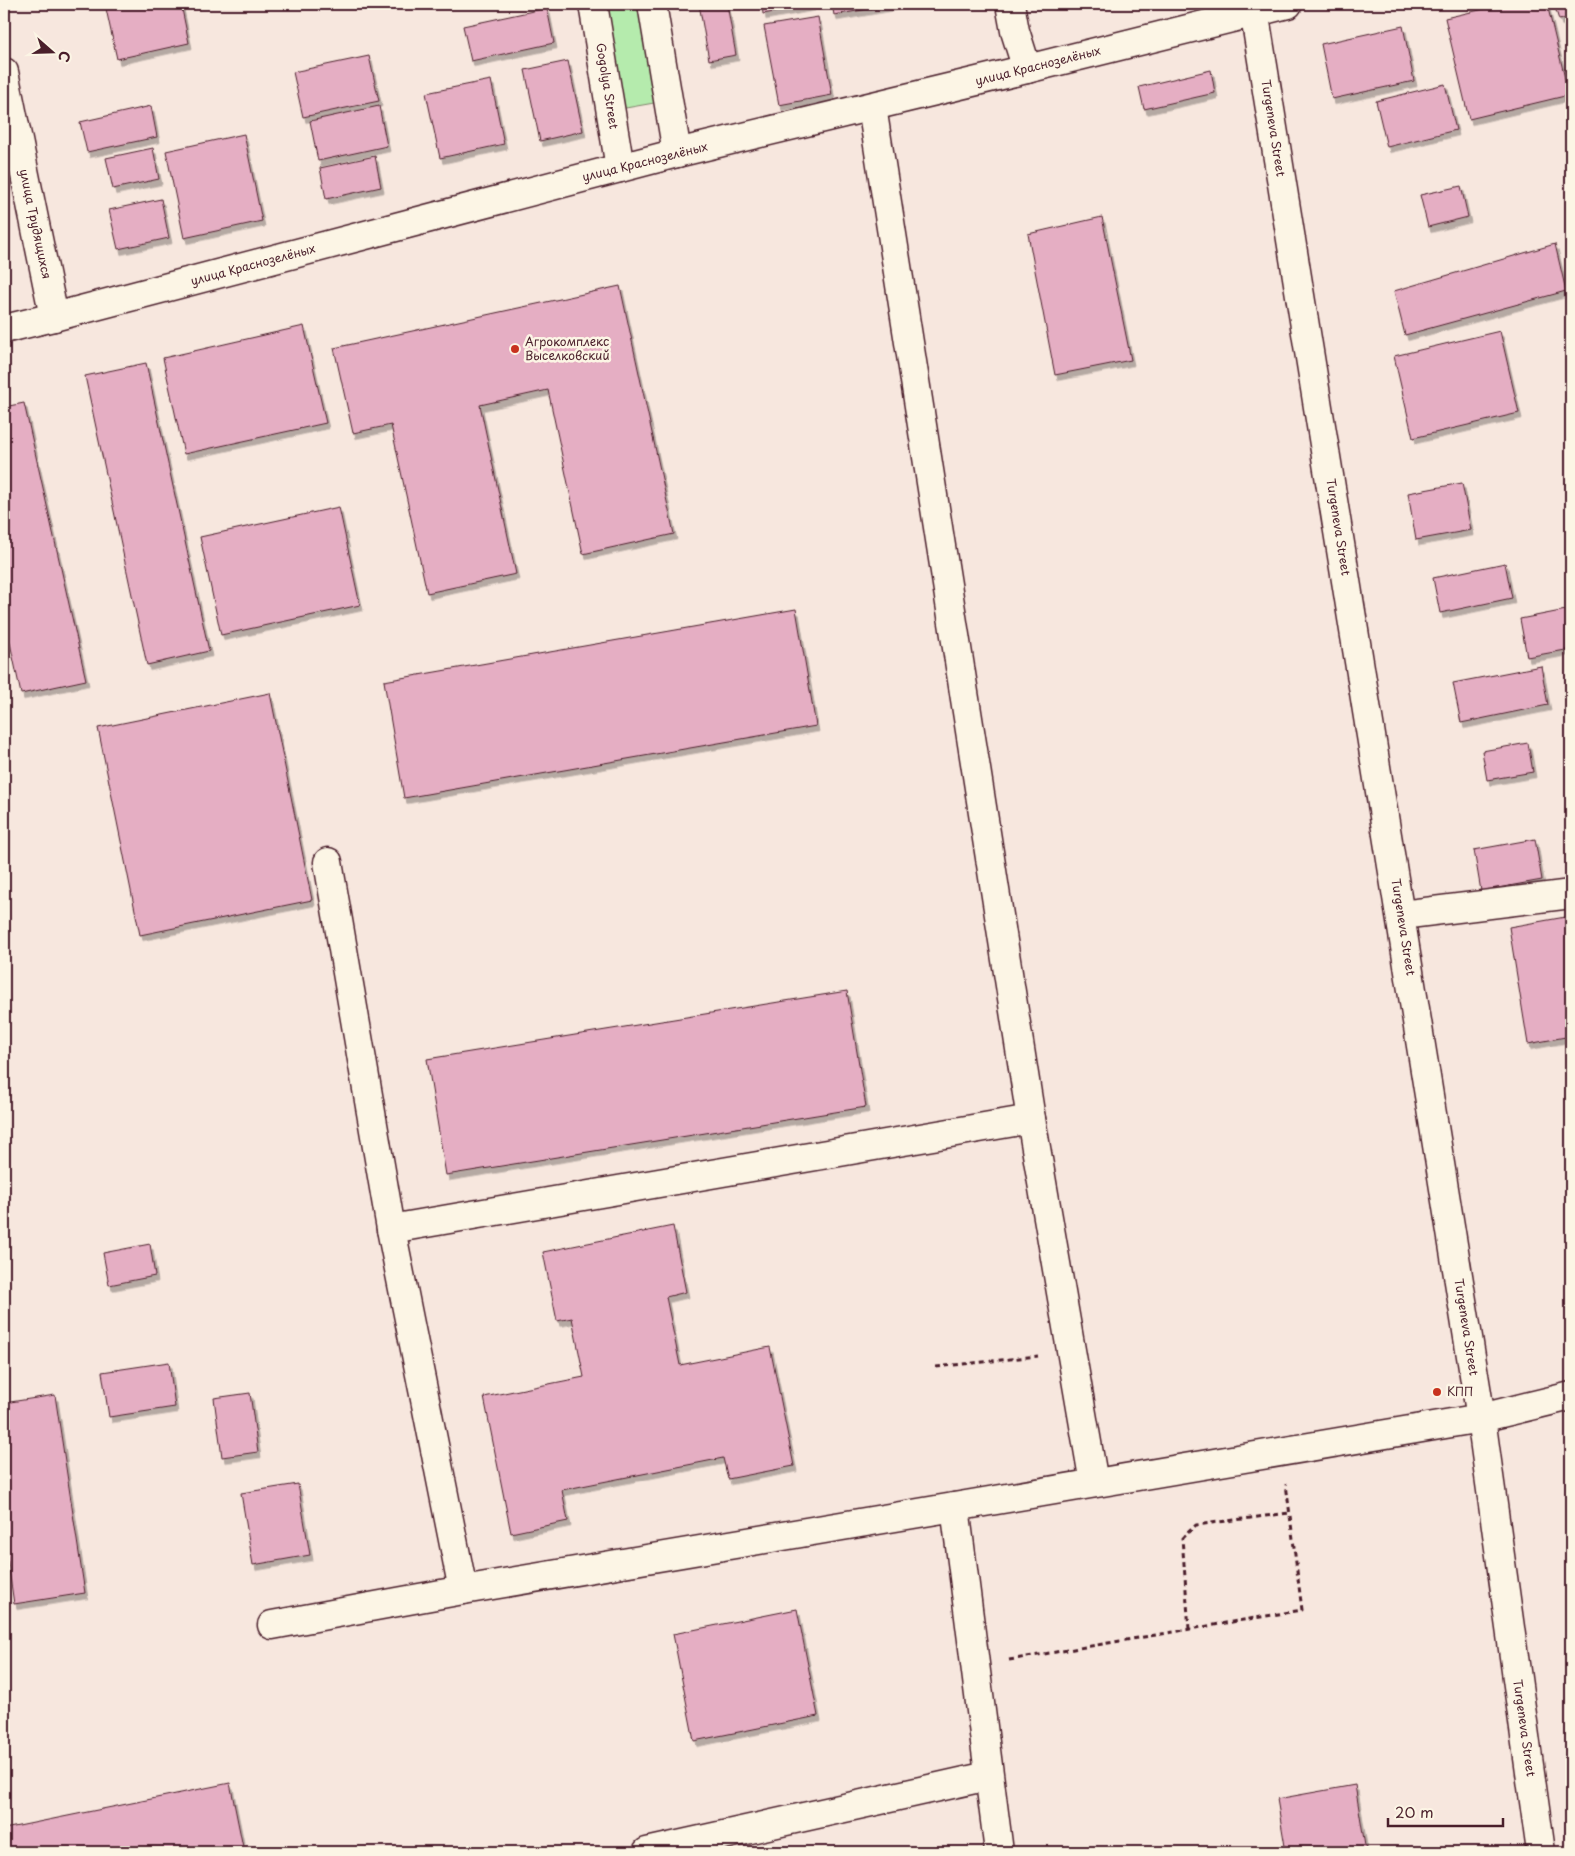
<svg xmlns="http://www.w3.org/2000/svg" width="1575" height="1856" font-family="'Playpen Sans',sans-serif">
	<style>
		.park { fill: #b5ebad; stroke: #80856c }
		.building { fill: #e5aec3; stroke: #4a1f2b; filter: url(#shadow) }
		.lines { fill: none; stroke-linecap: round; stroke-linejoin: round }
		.minor-casing { stroke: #4a1f2b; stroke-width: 31 }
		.path { stroke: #4a1f2b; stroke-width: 3; stroke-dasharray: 5 4; stroke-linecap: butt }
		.minor { stroke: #fcf5e5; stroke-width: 28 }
		.poi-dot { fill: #c8321e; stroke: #fcf5e5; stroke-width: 2 }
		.labels { text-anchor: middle; stroke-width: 5; stroke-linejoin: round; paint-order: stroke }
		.street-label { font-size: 12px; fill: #4a1f2b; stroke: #fcf5e5 }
		.poi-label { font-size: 12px; fill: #4a1f2b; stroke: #fcf5e5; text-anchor: start }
	</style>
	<defs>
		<filter id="shadow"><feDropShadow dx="3" dy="5.5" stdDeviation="0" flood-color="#0004"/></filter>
	</defs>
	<rect width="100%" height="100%" fill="#f7e7de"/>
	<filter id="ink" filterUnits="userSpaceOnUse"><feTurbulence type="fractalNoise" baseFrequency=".02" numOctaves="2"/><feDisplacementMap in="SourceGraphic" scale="10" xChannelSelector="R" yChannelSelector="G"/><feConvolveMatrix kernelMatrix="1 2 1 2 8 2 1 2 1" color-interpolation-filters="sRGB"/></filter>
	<g filter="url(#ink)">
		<polygon class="park" points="603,4 638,4 654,103 620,109"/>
		<g class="building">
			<polygon points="105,4 181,4 189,43 117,59"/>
			<polygon points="699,4 727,4 736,55 709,60"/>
			<polygon points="762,4 812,4 812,5 763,14"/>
			<polygon points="832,4 897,4 834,15"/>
			<polygon points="1506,4 1547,4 1569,95 1469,119 1445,18"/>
			<polygon points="1554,4 1571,4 1571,17 1559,20"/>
			<polygon points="547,8 554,43 471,61 463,26"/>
			<polygon points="818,17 832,95 779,105 764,26"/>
			<polygon points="1403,26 1414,81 1332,99 1321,44"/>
			<polygon points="369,56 379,101 303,117 293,72"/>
			<polygon points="568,61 583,131 540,141 525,70"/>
			<polygon points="1211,70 1215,93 1144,109 1139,87"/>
			<polygon points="491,80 504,144 440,158 426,93"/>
			<polygon points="1445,84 1456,130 1387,147 1376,101"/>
			<polygon points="151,106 157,137 87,152 80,122"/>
			<polygon points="379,106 387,146 318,161 310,121"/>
			<polygon points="244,134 262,221 184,238 166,151"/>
			<polygon points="153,148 159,179 113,189 106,158"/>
			<polygon points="375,156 381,187 326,199 320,168"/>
			<polygon points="1461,186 1468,217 1428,227 1420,195"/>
			<polygon points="161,199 169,238 118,249 109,210"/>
			<polygon points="1102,217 1131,360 1055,375 1028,234"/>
			<polygon points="1555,244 1566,291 1405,335 1394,291"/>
			<polygon points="620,286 674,534 583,554 548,390 480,405 516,574 427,593 391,425 353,433 334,348"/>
			<polygon points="304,326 326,423 184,454 163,358"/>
			<polygon points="1500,331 1519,413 1413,438 1394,356"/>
			<polygon points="146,363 209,651 147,665 85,376"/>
			<polygon points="24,403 86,680 21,694 4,615 4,407"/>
			<polygon points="1462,483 1471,530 1416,540 1408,493"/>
			<polygon points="339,507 360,605 221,635 200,537"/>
			<polygon points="1505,563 1512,598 1440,613 1433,578"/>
			<polygon points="796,609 816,726 404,798 384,681"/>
			<polygon points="1571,609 1571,649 1527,657 1520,619"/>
			<polygon points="1541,666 1548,705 1461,723 1453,683"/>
			<polygon points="270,693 312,900 140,935 98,728"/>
			<polygon points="1528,743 1533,772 1487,780 1482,751"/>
			<polygon points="1535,839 1542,880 1481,891 1474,850"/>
			<polygon points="1571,916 1571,1036 1528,1044 1509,927"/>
			<polygon points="847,991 866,1107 446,1175 427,1059"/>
			<polygon points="1565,1185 1571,1185 1571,1226"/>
			<polygon points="673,1226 686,1292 666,1297 680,1365 770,1347 794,1466 728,1479 723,1458 562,1490 568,1521 511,1533 484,1397 584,1377 572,1318 557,1321 543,1252"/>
			<polygon points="150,1244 155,1276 109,1285 103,1253"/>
			<polygon points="169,1362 175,1407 109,1417 102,1372"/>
			<polygon points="250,1393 258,1452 222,1457 214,1398"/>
			<polygon points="55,1395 85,1593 14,1604 4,1535 4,1403"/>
			<polygon points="298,1484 310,1555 253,1565 241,1493"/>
			<polygon points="797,1609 818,1716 694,1741 673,1634"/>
			<polygon points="230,1783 244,1852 4,1852 4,1829"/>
			<polygon points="1355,1785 1366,1852 1286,1852 1277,1799"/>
		</g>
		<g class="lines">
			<defs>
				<g id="minor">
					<polyline points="593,4 620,168"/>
					<polyline points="652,4 677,153"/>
					<polyline points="1010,4 1015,31 1027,69"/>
					<polyline points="1253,4 1481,1418 1541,1852"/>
					<polyline points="4,72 54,317"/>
					<polyline points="872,107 1031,1119 1094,1483"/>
					<polyline points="4,329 54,317 677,153 1027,69 1288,4"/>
					<polyline points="328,862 391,1229 463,1590"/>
					<polyline points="1401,915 1571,894"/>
					<polyline points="391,1229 1031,1119"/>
					<polyline points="955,1507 999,1852"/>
					<polyline points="272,1625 463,1590 1481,1418 1571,1396"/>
					<polyline points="647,1852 988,1776"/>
				</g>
			</defs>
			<use href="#minor" class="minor-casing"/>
			<g class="path">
				<polyline points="936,1367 1038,1356"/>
				<polyline points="1189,1629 1182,1538 1196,1525 1289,1513"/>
				<polyline points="1009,1660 1302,1610 1286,1484"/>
			</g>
			<use href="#minor" class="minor"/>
		</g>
	</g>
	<g class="poi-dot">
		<circle cx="515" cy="349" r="5"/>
		<circle cx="1437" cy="1392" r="5"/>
	</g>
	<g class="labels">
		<g class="street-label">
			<text transform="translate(1038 66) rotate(-14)" y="4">улица Краснозелёных</text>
			<text transform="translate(607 86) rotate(81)" y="4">Gogolya Street</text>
			<text transform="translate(1273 128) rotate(81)" y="4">Turgeneva Street</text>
			<text transform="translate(645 162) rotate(-14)" y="4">улица Краснозелёных</text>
			<text transform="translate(35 224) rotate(78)" y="4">улица Трудящихся</text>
			<text transform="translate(253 265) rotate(-15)" y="4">улица Краснозелёных</text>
			<text transform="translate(1338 527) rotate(81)" y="4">Turgeneva Street</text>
			<text transform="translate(1403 927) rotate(81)" y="4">Turgeneva Street</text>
			<text transform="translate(1466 1327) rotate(81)" y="4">Turgeneva Street</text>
			<text transform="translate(1524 1728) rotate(82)" y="4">Turgeneva Street</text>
		</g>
		<g class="poi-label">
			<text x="525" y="346">Агрокомплекс<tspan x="525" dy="14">Выселковский</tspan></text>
			<text x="1447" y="1396">КПП</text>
		</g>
	</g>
	<rect width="1575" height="1856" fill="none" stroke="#fcf5e5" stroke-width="20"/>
	<rect x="10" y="10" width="1555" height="1836" fill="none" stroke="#4a1f2b" stroke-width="2" filter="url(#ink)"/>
	<g transform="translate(52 52) rotate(110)" stroke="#fcf5e5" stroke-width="4" paint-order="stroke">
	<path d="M0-4L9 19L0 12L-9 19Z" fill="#4a1f2b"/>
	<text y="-8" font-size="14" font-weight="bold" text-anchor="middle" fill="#4a1f2b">С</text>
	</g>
	<path d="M1388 1818v8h115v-8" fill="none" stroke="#4a1f2b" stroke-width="2.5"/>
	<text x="1395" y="1818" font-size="15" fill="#4a1f2b" stroke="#fcf5e5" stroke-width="4" paint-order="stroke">20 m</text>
</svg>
